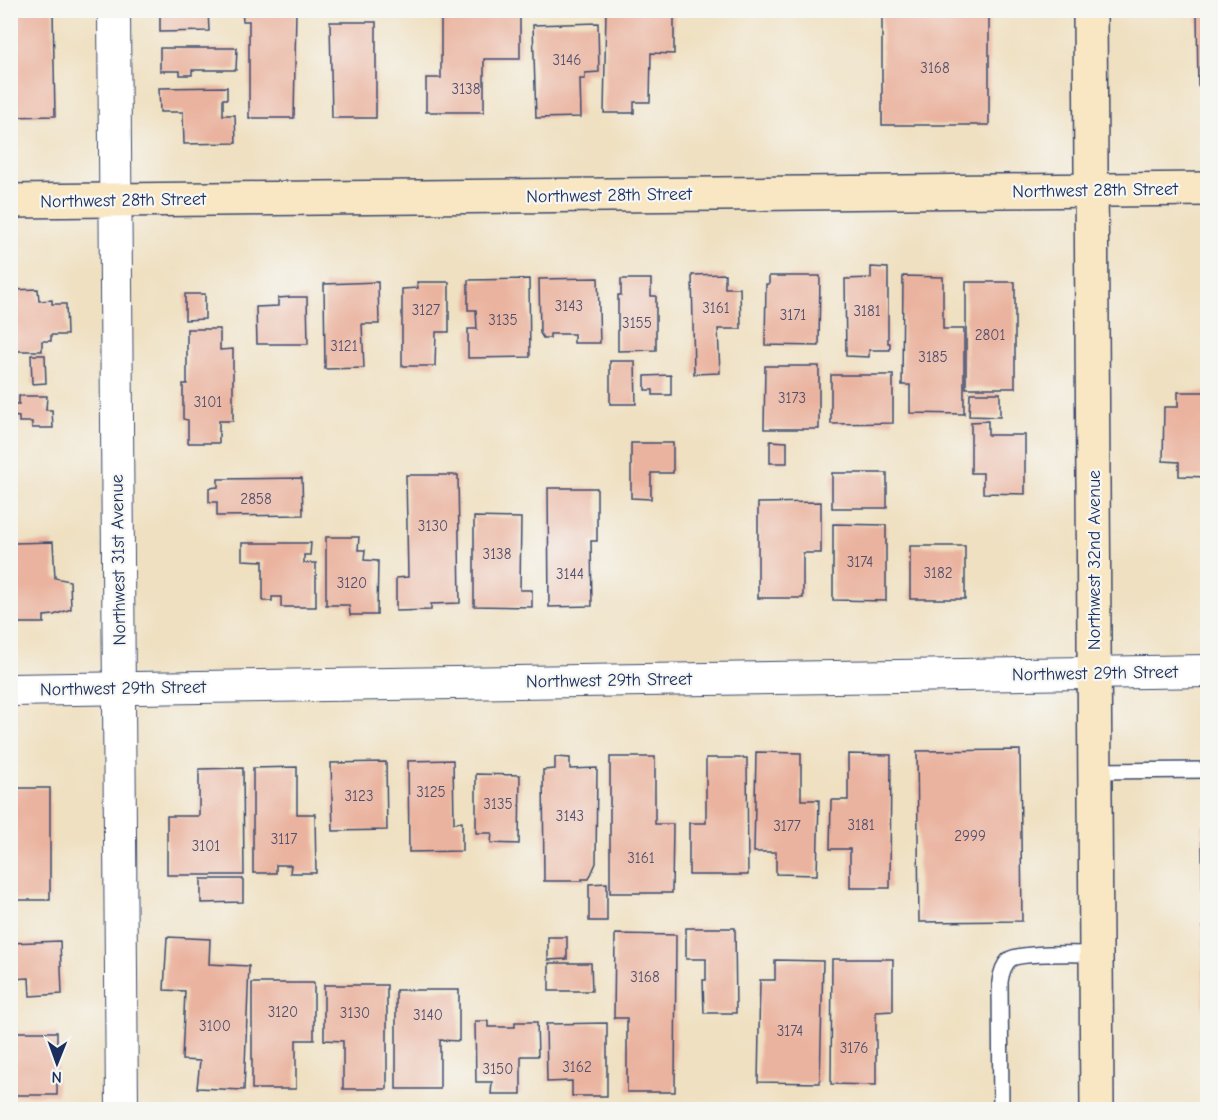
<svg xmlns="http://www.w3.org/2000/svg" width="1218" height="1120" font-family="'Comic Neue',sans-serif">
	<style>
		.building { fill: #eab39f }
		.lines { fill: none; stroke-linecap: round; stroke-linejoin: round }
		.lane-casing { stroke: #3b4a6d; stroke-width: 18 }
		.street-casing { stroke: #3b4a6d; stroke-width: 34 }
		.secondary-casing { stroke: #3b4a6d; stroke-width: 36 }
		.lane { stroke: #fff; stroke-width: 15 }
		.street { stroke: #fff; stroke-width: 32 }
		.secondary { stroke: #f9e7c3; stroke-width: 33 }
		.labels { text-anchor: middle; stroke-width: 4.5; stroke-linejoin: round; paint-order: stroke }
		.number-label { font-size: 15px; fill: #4f506e }
		.street-label { font-size: 18px; fill: #1b2f5e; stroke: #f6f6f2 }
	</style>
	<rect width="100%" height="100%" fill="#f6f6f2"/>
	<filter id="ink" filterUnits="userSpaceOnUse"><feTurbulence type="fractalNoise" baseFrequency=".0167" numOctaves="2"/><feDisplacementMap in="SourceGraphic" scale="12" xChannelSelector="R" yChannelSelector="G"/><feConvolveMatrix kernelMatrix="1 2 1 2 8 2 1 2 1" color-interpolation-filters="sRGB"/></filter>
	<filter id="wash" filterUnits="userSpaceOnUse"><feTurbulence type="fractalNoise" baseFrequency=".008" numOctaves="4" result="noise"/><feDisplacementMap in="SourceGraphic" scale="24" xChannelSelector="R" yChannelSelector="G"/><feGaussianBlur stdDeviation="1.35" result="paint"/><feColorMatrix in="noise" values="0 0 0 0 0 0 0 0 0 0 0 0 0 0 0 0 0 1.4 0 .05"/><feComposite in="paint" operator="in"/></filter>
	<g filter="url(#wash)">
		<rect width="100%" height="100%" fill="#efe0c1"/>
		<g id="blocks">
			<g class="building">
				<polygon points="10,10 53,10 55,116 10,117"/>
				<polygon points="160,10 208,10 209,31 160,32"/>
				<polygon points="242,10 296,10 294,118 249,118 249,21 243,21"/>
				<polygon points="441,10 520,10 520,59 484,59 484,112 426,112 426,78 441,78"/>
				<polygon points="606,10 674,10 674,54 651,53 650,102 634,102 634,113 604,113"/>
				<rect x="882" y="10" width="107" height="115"/>
				<polygon points="1197,10 1208,10 1208,86 1198,86"/>
				<polygon points="330,22 376,22 376,118 332,118"/>
				<polygon points="598,23 599,72 585,73 585,79 580,79 581,117 536,118 533,25"/>
				<polygon points="160,48 237,48 236,70 192,70 192,75 180,75 180,71 160,71"/>
				<polygon points="227,87 227,99 223,99 223,115 235,115 236,143 184,144 183,112 160,112 159,88"/>
				<polygon points="871,267 888,268 888,343 890,343 890,350 869,350 869,357 846,356 845,279 871,278"/>
				<polygon points="725,274 725,288 740,288 741,329 718,329 720,373 694,374 692,275"/>
				<polygon points="769,276 820,276 819,346 765,345 766,284 769,284"/>
				<polygon points="903,276 943,277 943,329 964,329 964,414 910,413 910,385 902,385"/>
				<polygon points="598,278 600,343 574,343 574,334 550,334 550,338 543,338 540,333 539,279"/>
				<polygon points="529,279 530,357 468,358 468,329 477,329 476,310 468,310 468,280"/>
				<polygon points="621,279 651,279 651,296 656,296 656,350 618,351 618,295 621,295"/>
				<polygon points="378,282 379,324 362,324 364,368 325,369 324,284"/>
				<polygon points="417,282 449,282 449,332 436,332 435,366 402,366 402,289 418,288"/>
				<rect x="966" y="282" width="49" height="106"/>
				<polygon points="38,289 39,301 52,300 52,304 66,304 67,335 51,335 51,341 42,341 42,351 15,351 15,339 10,339 12,290"/>
				<polygon points="185,294 205,294 205,319 185,320"/>
				<polygon points="292,297 307,297 308,344 257,344 256,307 278,306 278,298"/>
				<polygon points="187,329 220,329 220,350 233,349 233,421 219,421 219,443 188,443 188,420 183,419 183,384 187,384"/>
				<polygon points="31,355 45,355 46,383 32,384"/>
				<polygon points="610,361 635,361 636,404 610,404"/>
				<polygon points="765,366 819,366 819,429 764,429"/>
				<polygon points="671,375 671,395 653,395 653,390 645,390 645,376"/>
				<polygon points="831,375 893,375 893,423 831,424"/>
				<polygon points="1178,392 1208,392 1208,477 1179,476 1179,462 1163,461 1164,407 1178,407"/>
				<polygon points="970,393 1000,393 1000,417 969,416"/>
				<polygon points="19,396 47,396 46,410 52,410 53,428 32,428 32,422 19,422 19,417 13,416 13,404 19,404"/>
				<polygon points="988,421 988,435 1025,435 1025,494 983,493 983,473 971,473 971,422"/>
				<polygon points="770,441 787,442 787,463 770,463"/>
				<polygon points="631,443 673,443 673,473 651,473 651,499 631,498"/>
				<rect x="832" y="473" width="55" height="35"/>
				<polygon points="406,475 458,475 460,603 431,604 431,610 396,611 396,578 408,577"/>
				<polygon points="302,478 303,515 217,516 217,502 209,502 209,488 218,487 218,479"/>
				<polygon points="548,488 597,488 597,541 591,541 592,606 549,607"/>
				<polygon points="821,502 821,553 803,553 803,598 758,598 758,503"/>
				<polygon points="474,517 521,518 520,590 532,590 532,607 474,606"/>
				<polygon points="833,524 886,525 886,601 833,600"/>
				<polygon points="10,536 14,536 14,543 53,542 55,578 70,581 71,609 54,615 44,616 44,623 14,623 14,616 10,616"/>
				<polygon points="326,537 359,537 358,550 365,550 364,560 378,561 377,615 350,615 349,605 326,605"/>
				<polygon points="242,543 311,543 310,555 304,555 304,563 316,563 316,607 281,607 281,597 272,597 272,601 263,601 263,561 242,560"/>
				<rect x="910" y="546" width="55" height="53"/>
				<polygon points="1020,750 1022,921 919,922 917,751"/>
				<polygon points="756,752 801,753 801,800 819,800 817,875 776,874 776,852 754,852"/>
				<polygon points="848,754 891,755 890,888 850,888 850,849 830,849 831,800 848,800"/>
				<polygon points="555,757 570,758 570,769 597,768 596,863 589,879 582,879 582,881 544,881 543,770 555,769"/>
				<polygon points="610,757 655,757 655,824 673,824 672,893 610,893"/>
				<polygon points="706,758 747,758 748,875 689,875 689,823 706,823"/>
				<polygon points="453,760 454,823 462,822 462,851 409,852 408,761"/>
				<polygon points="386,762 387,830 333,831 331,763"/>
				<polygon points="297,767 297,814 315,814 316,873 290,873 291,865 276,865 276,873 253,873 253,768"/>
				<polygon points="243,768 244,875 167,875 167,816 199,816 199,769"/>
				<polygon points="476,774 520,775 519,844 491,843 492,833 476,833"/>
				<rect x="10" y="788" width="40" height="112"/>
				<polygon points="1202,824 1208,824 1208,1080 1204,1080"/>
				<polygon points="201,879 243,879 243,902 201,903"/>
				<polygon points="607,883 607,921 589,921 589,884"/>
				<polygon points="686,928 735,928 736,1013 704,1013 703,980 706,980 706,959 686,959"/>
				<polygon points="615,934 676,935 675,1092 627,1092 627,1018 614,1018"/>
				<polygon points="167,937 210,939 209,964 249,966 244,1090 197,1088 200,1061 182,1060 185,991 164,990"/>
				<polygon points="548,937 567,937 567,959 548,960"/>
				<polygon points="60,941 62,994 30,996 29,978 10,979 10,943"/>
				<polygon points="832,959 893,959 893,1011 876,1012 876,1085 831,1084"/>
				<polygon points="775,960 823,961 820,1083 758,1082 760,980 775,980"/>
				<polygon points="549,963 591,963 592,991 549,991"/>
				<polygon points="252,983 314,983 314,1040 296,1040 296,1089 252,1089"/>
				<polygon points="324,985 387,985 387,1089 343,1089 343,1041 324,1040"/>
				<polygon points="396,990 459,990 459,1041 440,1040 440,1089 396,1089"/>
				<polygon points="475,1021 488,1021 488,1027 515,1027 515,1022 537,1022 538,1056 521,1056 521,1094 491,1094 492,1082 476,1082"/>
				<polygon points="607,1023 607,1096 572,1096 572,1081 547,1082 546,1024"/>
				<rect x="10" y="1032" width="47" height="63"/>
			</g>
		</g>
	</g>
	<g filter="url(#ink)">
		<use href="#blocks" fill-opacity="0" stroke="#3b4a6d" stroke-width="1.5"/>
		<g class="lines">
			<defs>
				<g id="lane">
					<polyline points="1095,771 1208,770"/>
					<path d="M1001 1110 1000 982C1001 974 1003 966 1009 960 1018 952 1080 954 1095 954"/>
				</g>
				<g id="street">
					<polyline points="114,10 122,1110"/>
					<polyline points="10,690 1208,671"/>
				</g>
				<g id="secondary">
					<polyline points="1090,10 1097,1110"/>
					<polyline points="10,201 1208,189"/>
				</g>
			</defs>
			<use href="#lane" class="lane-casing"/>
			<use href="#street" class="street-casing"/>
			<use href="#secondary" class="secondary-casing"/>
			<use href="#lane" class="lane"/>
			<use href="#street" class="street"/>
			<use href="#secondary" class="secondary"/>
		</g>
	</g>
	<g class="labels">
		<g class="number-label">
			<text x="567" y="65">3146</text>
			<text x="935" y="73">3168</text>
			<text x="466" y="94">3138</text>
			<text x="569" y="311">3143</text>
			<text x="716" y="313">3161</text>
			<text x="426" y="315">3127</text>
			<text x="867" y="316">3181</text>
			<text x="793" y="320">3171</text>
			<text x="503" y="325">3135</text>
			<text x="637" y="328">3155</text>
			<text x="990" y="340">2801</text>
			<text x="344" y="351">3121</text>
			<text x="933" y="362">3185</text>
			<text x="792" y="403">3173</text>
			<text x="208" y="407">3101</text>
			<text x="256" y="504">2858</text>
			<text x="433" y="531">3130</text>
			<text x="497" y="559">3138</text>
			<text x="860" y="567">3174</text>
			<text x="938" y="578">3182</text>
			<text x="570" y="579">3144</text>
			<text x="352" y="588">3120</text>
			<text x="431" y="797">3125</text>
			<text x="359" y="801">3123</text>
			<text x="498" y="809">3135</text>
			<text x="570" y="821">3143</text>
			<text x="861" y="830">3181</text>
			<text x="787" y="831">3177</text>
			<text x="970" y="841">2999</text>
			<text x="284" y="844">3117</text>
			<text x="206" y="851">3101</text>
			<text x="641" y="863">3161</text>
			<text x="645" y="982">3168</text>
			<text x="283" y="1017">3120</text>
			<text x="355" y="1018">3130</text>
			<text x="428" y="1020">3140</text>
			<text x="215" y="1031">3100</text>
			<text x="790" y="1036">3174</text>
			<text x="854" y="1053">3176</text>
			<text x="577" y="1072">3162</text>
			<text x="498" y="1074">3150</text>
		</g>
		<g class="street-label">
			<text transform="translate(1095 190) rotate(-1)" y="6">Northwest 28th Street</text>
			<text transform="translate(609 195) rotate(-1)" y="6">Northwest 28th Street</text>
			<text transform="translate(123 200) rotate(-1)" y="6">Northwest 28th Street</text>
			<text transform="translate(118 560) rotate(-91)" y="6">Northwest 31st Avenue</text>
			<text transform="translate(1094 560) rotate(-90)" y="6">Northwest 32nd Avenue</text>
			<text transform="translate(1095 673) rotate(-1)" y="6">Northwest 29th Street</text>
			<text transform="translate(609 680) rotate(-1)" y="6">Northwest 29th Street</text>
			<text transform="translate(123 688) rotate(-1)" y="6">Northwest 29th Street</text>
		</g>
	</g>
	<rect width="1218" height="1120" fill="none" stroke="#f6f6f2" stroke-width="36"/>
	<g transform="translate(57 1063) rotate(181)" stroke="#f6f6f2" stroke-width="4.5" paint-order="stroke">
	<path d="M0-4.5L10 22L0 15L-10 22Z" fill="#1b2f5e"/>
	<text y="-9" font-size="16" font-weight="bold" text-anchor="middle" fill="#1b2f5e">N</text>
	</g>
</svg>
